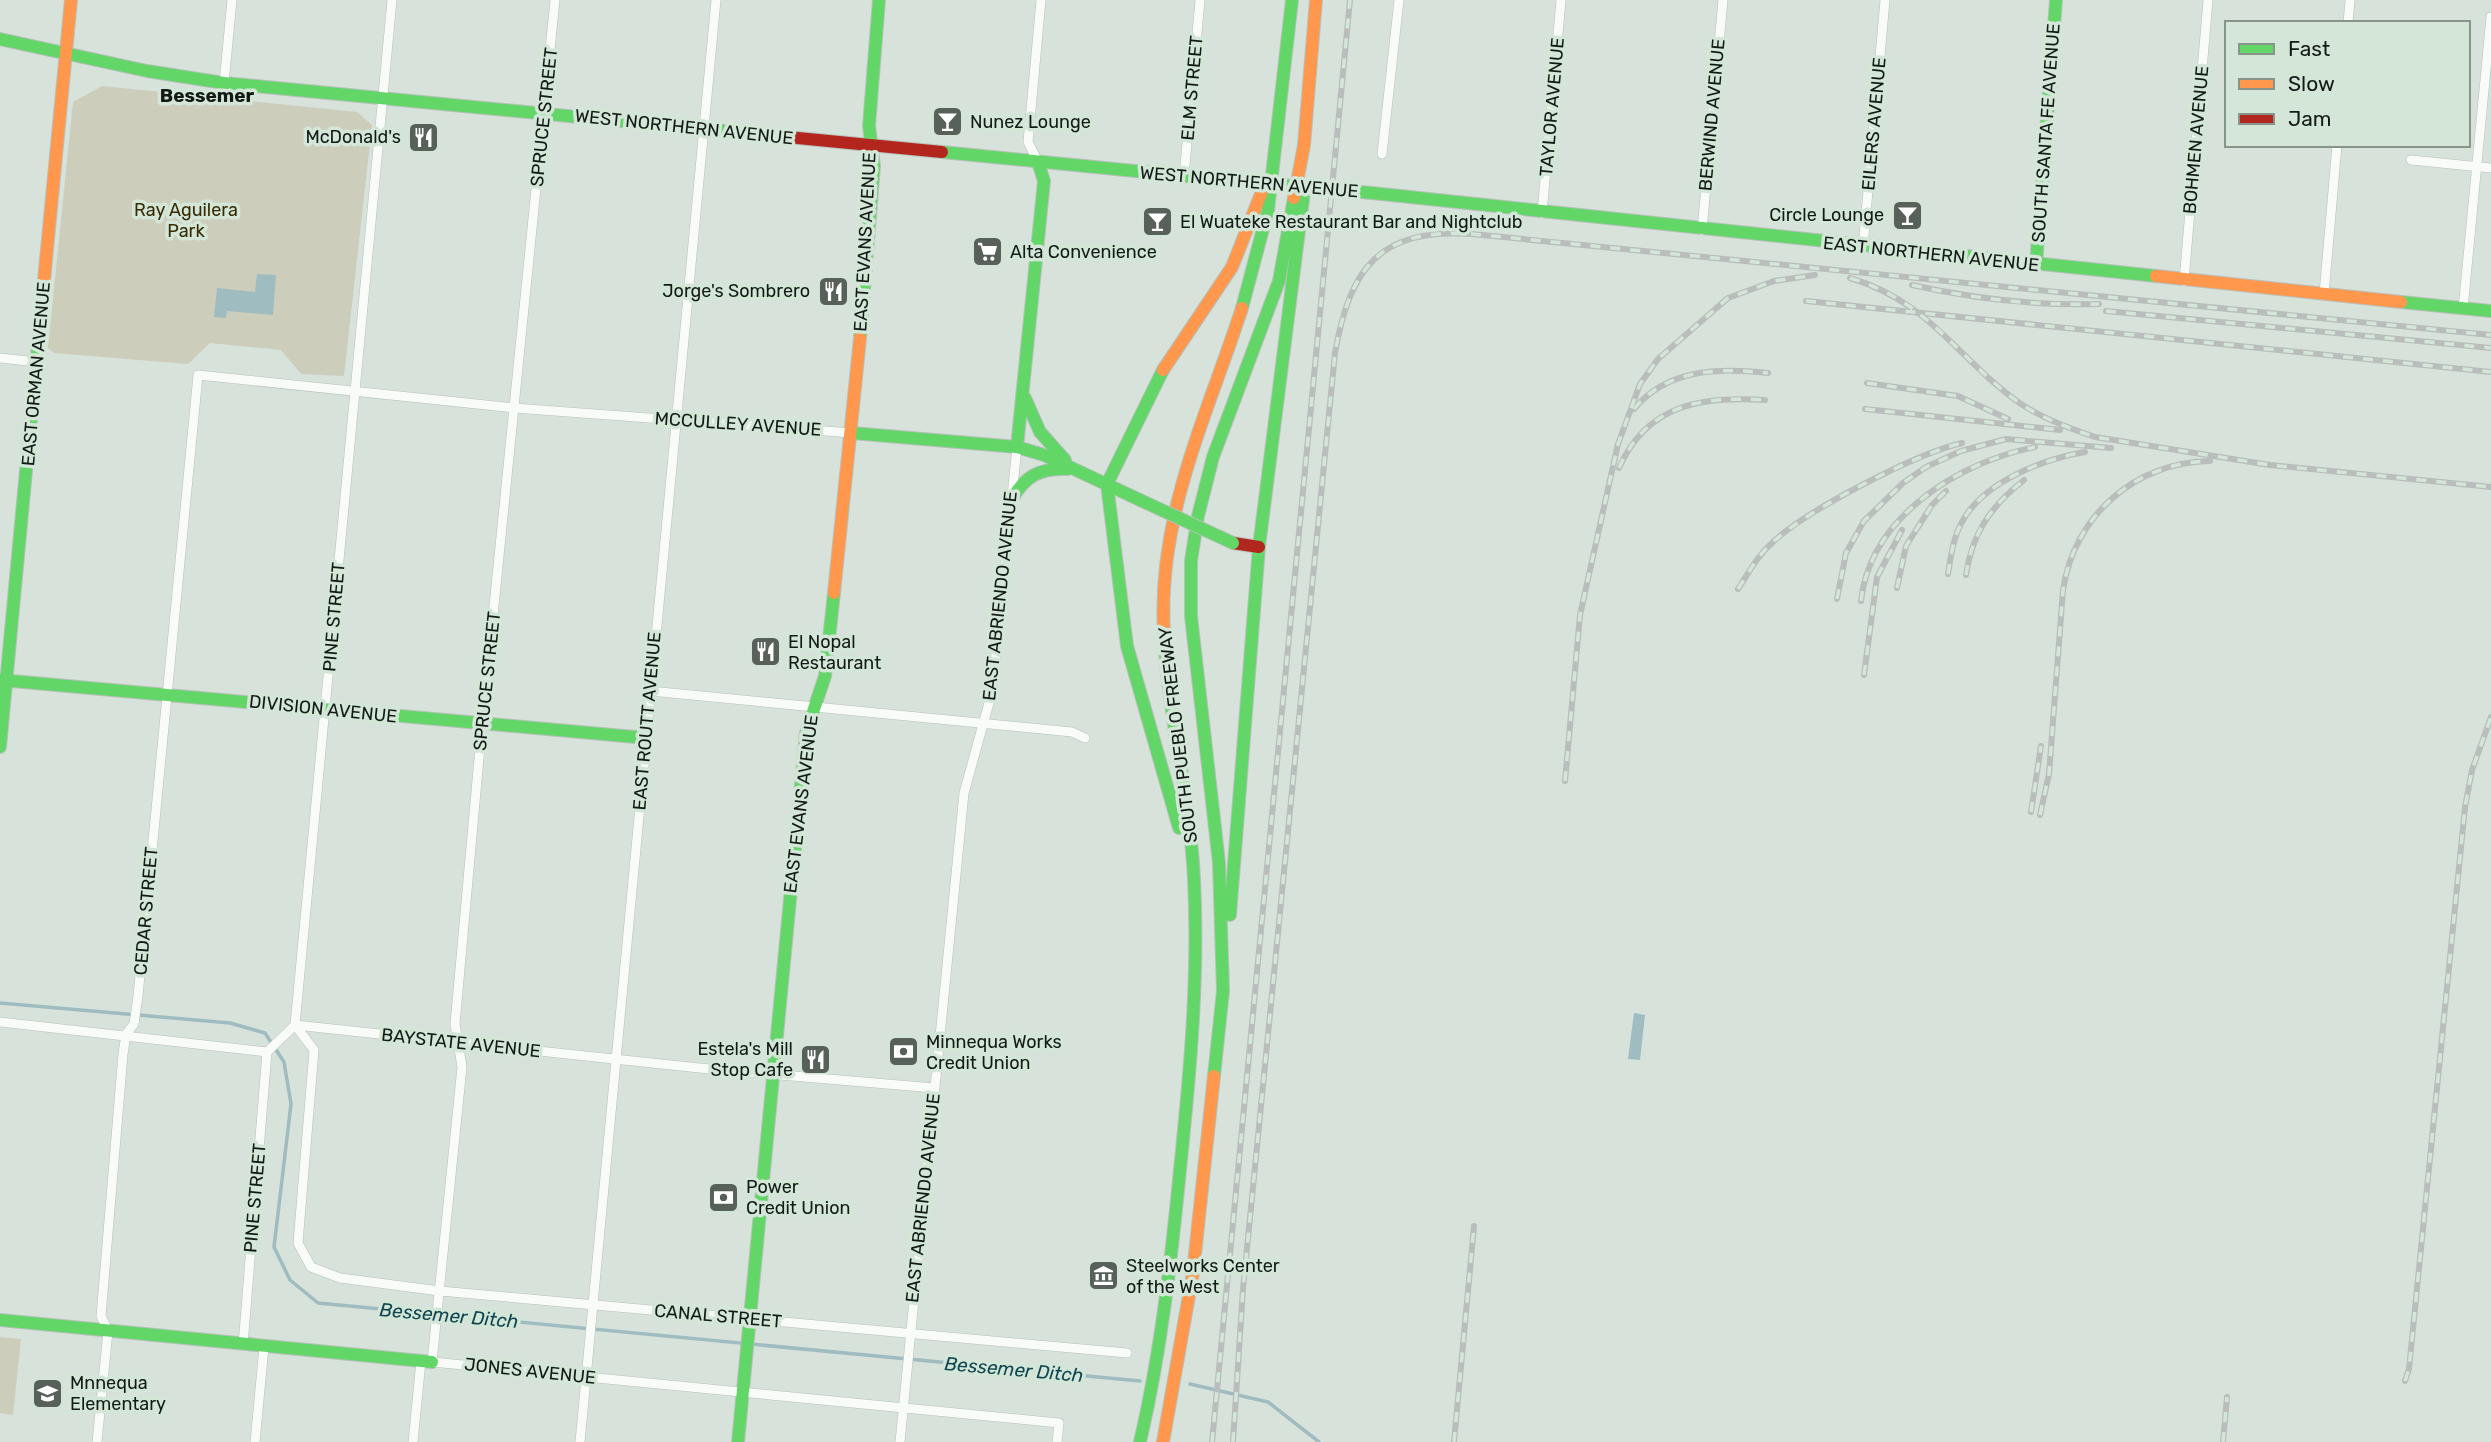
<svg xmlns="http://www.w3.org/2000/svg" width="2491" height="1442" font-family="Rubik,sans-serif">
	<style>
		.green { fill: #cdcdbb }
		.water { fill: #9fbcc1 }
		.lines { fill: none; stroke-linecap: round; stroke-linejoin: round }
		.stream { stroke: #9fbcc1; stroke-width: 3.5 }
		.street-casing { stroke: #b8c0bb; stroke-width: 10 }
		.fast-casing { stroke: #b8c0bb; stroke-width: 14 }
		.slow-casing { stroke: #b8c0bb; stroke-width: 14 }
		.jam-casing { stroke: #b8c0bb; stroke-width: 14 }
		.street { stroke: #f9fbf9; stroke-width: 9 }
		.fast { stroke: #63d668; stroke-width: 12 }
		.slow { stroke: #ff974d; stroke-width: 12 }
		.jam { stroke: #b3261e; stroke-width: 12 }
		.rail-casing { stroke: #b9bdbb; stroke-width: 6 }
		.rail { stroke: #d3e6d8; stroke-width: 3.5; stroke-dasharray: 10; stroke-linecap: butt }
		.fast-bridge-casing { stroke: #b8c0bb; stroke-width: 14; stroke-linecap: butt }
		.fast-bridge { stroke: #63d668; stroke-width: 12 }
		.labels { text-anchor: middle; stroke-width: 7; stroke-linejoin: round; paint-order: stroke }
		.street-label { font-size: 18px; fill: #131a15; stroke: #d3e6d8 }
		.poi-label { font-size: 18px; fill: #131a15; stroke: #d3e6d8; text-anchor: start }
		.park-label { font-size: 18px; fill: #382b03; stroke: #d3e6d8 }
		.neighbourhood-label { font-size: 19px; font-weight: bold; fill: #131a15; stroke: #d3e6d8 }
		.water-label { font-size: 19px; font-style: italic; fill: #0e4550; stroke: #d3e6d8 }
	</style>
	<rect width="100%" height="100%" fill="#d7e2da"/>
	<g class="green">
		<polygon points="102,86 357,112 372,125 344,376 301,374 281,350 210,343 188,364 54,353 48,348 73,102"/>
		<polygon points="0,1337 21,1339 13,1415 0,1413"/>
	</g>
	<g class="water">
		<polygon points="257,274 276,275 273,315 227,311 226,318 214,317 217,288 255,292"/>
		<polygon points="1634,1013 1645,1015 1640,1060 1628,1059"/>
	</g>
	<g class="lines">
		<g class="stream">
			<polyline points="0,1003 230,1023 265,1033 284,1062 291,1104 274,1247 290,1280 318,1303 1140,1381"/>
			<polyline points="1190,1384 1268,1402 1319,1442"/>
		</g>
		<defs>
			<g id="street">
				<polyline points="392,0 295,1025 314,1050 298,1243 311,1267 340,1278 440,1291 1127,1353"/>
				<polyline points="555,0 482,725 455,1024 462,1067 432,1362 1059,1423 1057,1442"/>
				<polyline points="2348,23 2350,0"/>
				<polyline points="224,83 232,0"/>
				<polyline points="1382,154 1399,0"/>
				<polyline points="2411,160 2491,168"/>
				<polyline points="1038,162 1028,142 1041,0"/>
				<polyline points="1184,176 1200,0"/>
				<polyline points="1542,213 1561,0"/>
				<polyline points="1702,230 1723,0"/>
				<polyline points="1863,247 1885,0"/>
				<polyline points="2184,281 2208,0"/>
				<polyline points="2324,294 2337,145"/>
				<polyline points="2463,309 2491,17"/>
				<polyline points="0,358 37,362"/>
				<polyline points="650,691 1072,732 1085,738"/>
				<polyline points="0,1022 267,1052"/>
				<polyline points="267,1052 295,1025 699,1068 934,1088"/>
				<polyline points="243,1345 267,1052"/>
				<polyline points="97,1442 108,1331 101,1316 123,1054 126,1034 134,1024 138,996 198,375 514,408 852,433"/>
				<polyline points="255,1442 264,1347"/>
				<polyline points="413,1442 421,1361"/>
				<polyline points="580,1442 716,0"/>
				<polyline points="900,1442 964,793 992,692 1017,447"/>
			</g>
			<g id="fast">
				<polyline points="0,39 147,71 224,83 777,136"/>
				<polyline points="942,152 1226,180"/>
				<polyline points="1372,193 2156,276"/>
				<polyline points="2036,265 2056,0"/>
				<polyline points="2401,302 2491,311"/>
				<polyline points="1242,308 1268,210 1292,0"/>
				<polyline points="860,338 874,166 869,126 879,0"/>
				<polyline points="1163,370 1107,484 1127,646 1179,828"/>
				<polyline points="1025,398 1040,432 1065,460"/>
				<polyline points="852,433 1017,447 1044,455 1140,500"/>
				<polyline points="1017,447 1044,181 1038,162"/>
				<path d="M1012 499C1025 476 1040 468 1067 469"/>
				<polyline points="1,680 646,738"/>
				<polyline points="0,747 40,322"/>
				<polyline points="1230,915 1259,547 1304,191"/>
				<polyline points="1214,1076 1223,991 1219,863 1191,616 1191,561 1198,516 1213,457 1279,281 1294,198"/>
				<polyline points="0,1320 432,1362"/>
				<polyline points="738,1442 806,733 825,676 834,593"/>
				<path d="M1140 1442C1161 1352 1171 1261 1180 1170 1190 1073 1199 977 1194 879 1190 796 1168 716 1164 633"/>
			</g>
			<g id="slow">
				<polyline points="1294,198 1304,145 1316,0"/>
				<polyline points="2156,276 2401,302"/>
				<polyline points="40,322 71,0"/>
				<polyline points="1163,370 1232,267 1261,194"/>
				<polyline points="834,593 860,338"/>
				<path d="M1164 633C1157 516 1207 416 1242 308"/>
				<polyline points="1163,1442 1193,1273 1214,1076"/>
			</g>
			<g id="jam">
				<polyline points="777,136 942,152"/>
				<polyline points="1233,543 1259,547"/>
			</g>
		</defs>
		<use href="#street" class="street-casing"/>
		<use href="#fast" class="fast-casing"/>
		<use href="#slow" class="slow-casing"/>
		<use href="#jam" class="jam-casing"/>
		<use href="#street" class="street"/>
		<use href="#fast" class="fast"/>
		<use href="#slow" class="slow"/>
		<use href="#jam" class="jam"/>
		<defs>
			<g id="rail">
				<path d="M1850 278C1931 302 1957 359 2021 404 2044 419 2069 428 2095 437L2270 465 2491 487"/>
				<path d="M1912 285C1975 299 2035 306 2099 304"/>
				<polyline points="1806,301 2491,372"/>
				<polyline points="2106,311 2491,348"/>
				<polyline points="1867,383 1958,396 2008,419"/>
				<path d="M1634 409C1668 368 1719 368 1768 373"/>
				<polyline points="1865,409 2060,430"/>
				<path d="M1619 468C1647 404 1702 396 1765 400"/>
				<path d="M1948 574C1951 556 1953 538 1962 522 1983 482 2043 459 2085 452"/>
				<path d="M1966 575C1972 533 1991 506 2024 480"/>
				<polyline points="1897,588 1906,546 1932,505 1946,491"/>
				<path d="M1738 589C1749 572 1758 555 1773 542 1807 510 1917 453 1962 443"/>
				<polyline points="1837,599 1846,553 1864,521 1903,483 1926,467 1961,451 2006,439 2111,448"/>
				<path d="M1861 601C1870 517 1959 462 2035 447"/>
				<polyline points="1864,675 1877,577 1902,530"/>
				<polyline points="1565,781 1580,615 1618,444 1640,384 1658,359 1728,298 1774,281 1815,275"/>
				<polyline points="2031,812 2041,746"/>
				<path d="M2040 815 2049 774 2063 590C2074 516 2135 462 2210 461"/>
				<polyline points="2405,1381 2409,1369 2465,807 2472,770 2491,717"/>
				<polyline points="1212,1442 1350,0"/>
				<path d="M1233 1442 1243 1289 1335 353C1350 267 1380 228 1472 234L2491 335"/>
				<polyline points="1454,1442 1474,1226"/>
				<polyline points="2223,1442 2227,1397"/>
			</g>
		</defs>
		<use href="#rail" class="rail-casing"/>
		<use href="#rail" class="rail"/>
		<defs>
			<g id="fast-bridge">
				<polyline points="1226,180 1372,193"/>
				<polyline points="1140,500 1233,543"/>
			</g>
		</defs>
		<use href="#fast-bridge" class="fast-bridge-casing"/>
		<use href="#fast-bridge" class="fast-bridge"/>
	</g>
	<defs>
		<symbol id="bar-square" viewBox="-11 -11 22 22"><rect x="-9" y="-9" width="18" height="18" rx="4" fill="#58605a" stroke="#d3e6d8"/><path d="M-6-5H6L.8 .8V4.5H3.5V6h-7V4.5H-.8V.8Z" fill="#fff"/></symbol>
		<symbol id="restaurant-square" viewBox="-11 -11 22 22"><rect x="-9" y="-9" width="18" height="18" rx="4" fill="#58605a" stroke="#d3e6d8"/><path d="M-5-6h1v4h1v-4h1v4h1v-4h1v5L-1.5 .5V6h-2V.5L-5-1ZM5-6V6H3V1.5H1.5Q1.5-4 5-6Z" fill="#fff"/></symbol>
		<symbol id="supermarket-square" viewBox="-11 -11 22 22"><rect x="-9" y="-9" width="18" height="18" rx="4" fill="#58605a" stroke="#d3e6d8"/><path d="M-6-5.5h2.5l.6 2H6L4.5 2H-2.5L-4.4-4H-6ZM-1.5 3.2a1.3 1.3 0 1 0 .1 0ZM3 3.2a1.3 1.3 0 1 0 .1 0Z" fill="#fff"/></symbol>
		<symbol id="bank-square" viewBox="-11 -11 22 22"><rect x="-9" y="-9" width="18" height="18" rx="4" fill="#58605a" stroke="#d3e6d8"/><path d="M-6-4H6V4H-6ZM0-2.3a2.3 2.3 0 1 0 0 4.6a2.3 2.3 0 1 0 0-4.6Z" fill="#fff"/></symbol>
		<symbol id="museum-square" viewBox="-11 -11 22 22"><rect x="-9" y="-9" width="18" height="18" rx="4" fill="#58605a" stroke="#d3e6d8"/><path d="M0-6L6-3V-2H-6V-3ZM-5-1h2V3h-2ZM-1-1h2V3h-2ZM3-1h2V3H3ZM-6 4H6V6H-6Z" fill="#fff"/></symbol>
		<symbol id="school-square" viewBox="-11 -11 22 22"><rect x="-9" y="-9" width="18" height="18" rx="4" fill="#58605a" stroke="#d3e6d8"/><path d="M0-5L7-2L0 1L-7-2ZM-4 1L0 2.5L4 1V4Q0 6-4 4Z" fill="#fff"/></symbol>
	</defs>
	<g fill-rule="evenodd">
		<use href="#bar-square" x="930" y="104" width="35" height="35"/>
		<use href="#restaurant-square" x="406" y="120" width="35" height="35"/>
		<use href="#bar-square" x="1890" y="198" width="35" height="35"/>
		<use href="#bar-square" x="1140" y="204" width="35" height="35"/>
		<use href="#supermarket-square" x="970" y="234" width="35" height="35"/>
		<use href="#restaurant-square" x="816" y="274" width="35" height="35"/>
		<use href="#restaurant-square" x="748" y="634" width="35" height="35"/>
		<use href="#bank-square" x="886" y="1034" width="35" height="35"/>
		<use href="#restaurant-square" x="798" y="1042" width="35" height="35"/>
		<use href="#bank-square" x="706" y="1180" width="35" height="35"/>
		<use href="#museum-square" x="1086" y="1258" width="35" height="35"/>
		<use href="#school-square" x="30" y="1376" width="35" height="35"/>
	</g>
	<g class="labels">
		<g class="street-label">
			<text transform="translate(1192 88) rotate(-85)" y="6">ELM STREET</text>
			<text transform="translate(1552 107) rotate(-85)" y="6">TAYLOR AVENUE</text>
			<text transform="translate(1712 115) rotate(-85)" y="6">BERWIND AVENUE</text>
			<text transform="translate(544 117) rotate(-84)" y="6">SPRUCE STREET</text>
			<text transform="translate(1874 124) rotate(-85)" y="6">EILERS AVENUE</text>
			<text transform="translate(684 127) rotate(6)" y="6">WEST NORTHERN AVENUE</text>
			<text transform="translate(2046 133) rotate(-86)" y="6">SOUTH SANTA FE AVENUE</text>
			<text transform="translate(2196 140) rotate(-85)" y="6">BOHMEN AVENUE</text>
			<text transform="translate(1249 182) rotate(5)" y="6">WEST NORTHERN AVENUE</text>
			<text transform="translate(865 242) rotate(-87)" y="6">EAST EVANS AVENUE</text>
			<text transform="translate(1931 254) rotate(6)" y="6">EAST NORTHERN AVENUE</text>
			<text transform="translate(36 374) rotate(-85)" y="6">EAST ORMAN AVENUE</text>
			<text transform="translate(738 424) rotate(4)" y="6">MCCULLEY AVENUE</text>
			<text transform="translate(1000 596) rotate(-84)" y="6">EAST ABRIENDO AVENUE</text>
			<text transform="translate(334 617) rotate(-85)" y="6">PINE STREET</text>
			<text transform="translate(487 681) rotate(-84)" y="6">SPRUCE STREET</text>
			<text transform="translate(323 709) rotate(6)" y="6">DIVISION AVENUE</text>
			<text transform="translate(647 721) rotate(-85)" y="6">EAST ROUTT AVENUE</text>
			<text transform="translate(1178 735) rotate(-97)" y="6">SOUTH PUEBLO FREEWAY</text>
			<text transform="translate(801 804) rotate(-83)" y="6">EAST EVANS AVENUE</text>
			<text transform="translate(146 911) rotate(-85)" y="6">CEDAR STREET</text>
			<text transform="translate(461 1043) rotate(6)" y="6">BAYSTATE AVENUE</text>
			<text transform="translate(255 1198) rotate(-85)" y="6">PINE STREET</text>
			<text transform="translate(923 1198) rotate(-84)" y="6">EAST ABRIENDO AVENUE</text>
			<text transform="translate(718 1316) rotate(5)" y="6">CANAL STREET</text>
			<text transform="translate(530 1371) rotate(6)" y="6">JONES AVENUE</text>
		</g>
		<g class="poi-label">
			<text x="970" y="128">Nunez Lounge</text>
			<text x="401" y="143" text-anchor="end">McDonald's</text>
			<text x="1884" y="221" text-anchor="end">Circle Lounge</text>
			<text x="1180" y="228">El Wuateke Restaurant Bar and Nightclub</text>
			<text x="1010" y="258">Alta Convenience</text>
			<text x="810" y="297" text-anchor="end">Jorge's Sombrero</text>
			<text x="788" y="648">El Nopal<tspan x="788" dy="21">Restaurant</tspan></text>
			<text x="926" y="1048">Minnequa Works<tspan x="926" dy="21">Credit Union</tspan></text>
			<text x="793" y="1055" text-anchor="end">Estela's Mill<tspan x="793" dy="21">Stop Cafe</tspan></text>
			<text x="746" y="1193">Power<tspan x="746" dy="21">Credit Union</tspan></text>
			<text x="1126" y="1272">Steelworks Center<tspan x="1126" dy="21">of the West</tspan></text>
			<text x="70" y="1389">Mnnequa<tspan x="70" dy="21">Elementary</tspan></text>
		</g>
		<g class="park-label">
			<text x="186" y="216">Ray Aguilera<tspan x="186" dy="21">Park</tspan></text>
		</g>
		<g class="neighbourhood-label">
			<text x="207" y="102">Bessemer</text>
		</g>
		<g class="water-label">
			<text transform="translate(449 1315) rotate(5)" y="7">Bessemer Ditch</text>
			<text transform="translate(1014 1369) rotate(5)" y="7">Bessemer Ditch</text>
		</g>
	</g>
	<rect x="2225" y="21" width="245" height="126" fill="#d3e6d8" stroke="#86948a" stroke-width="2"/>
	<rect x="2239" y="44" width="35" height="10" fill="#63d668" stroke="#86948a" stroke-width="2"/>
	<text x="2288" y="56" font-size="21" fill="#131a15">Fast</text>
	<rect x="2239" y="79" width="35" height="10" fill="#ff974d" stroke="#86948a" stroke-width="2"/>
	<text x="2288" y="91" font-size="21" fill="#131a15">Slow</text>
	<rect x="2239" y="114" width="35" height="10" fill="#b3261e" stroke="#86948a" stroke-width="2"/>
	<text x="2288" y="126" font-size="21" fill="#131a15">Jam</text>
</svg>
